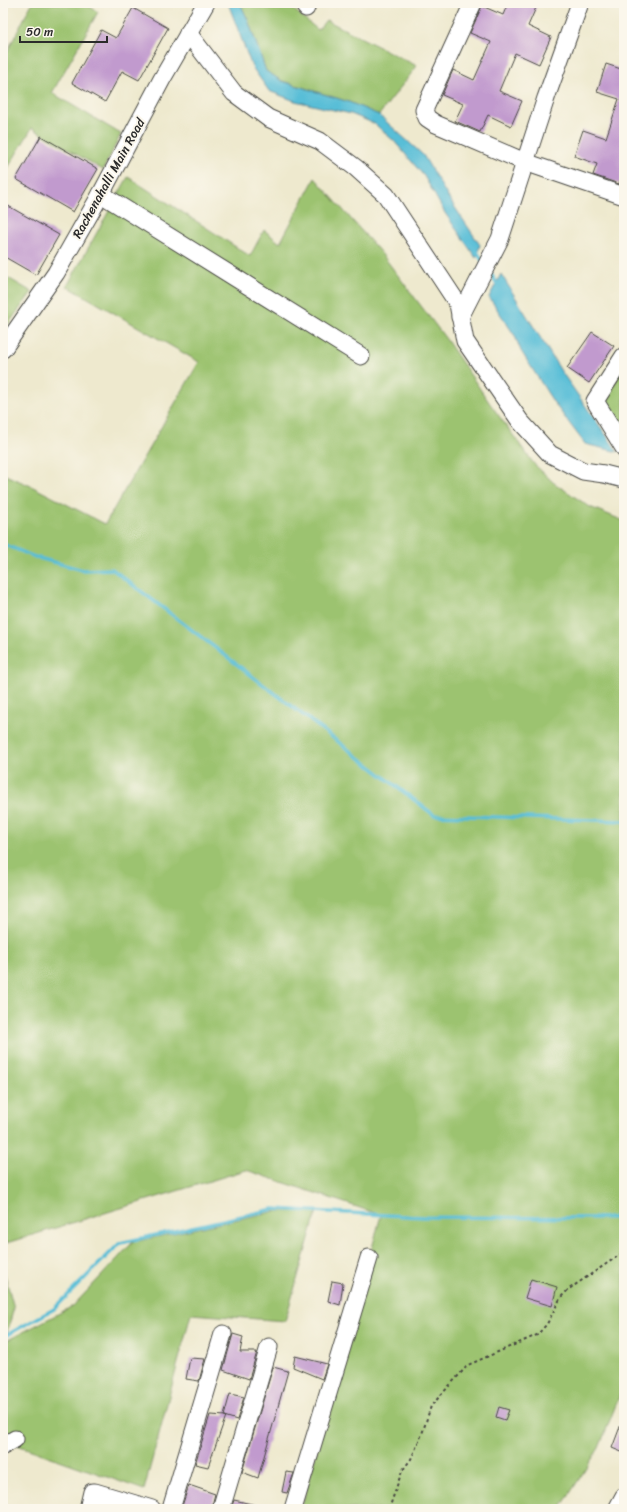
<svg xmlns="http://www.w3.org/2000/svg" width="627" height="1512" font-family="Sriracha,sans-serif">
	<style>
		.green { fill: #9cc36f; stroke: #64774d }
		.water { fill: #59bed7; stroke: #427481 }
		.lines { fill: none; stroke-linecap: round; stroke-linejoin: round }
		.stream { stroke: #59bed7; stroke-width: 3.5 }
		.building { fill: #c19ace }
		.minor-casing { stroke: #484843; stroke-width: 19 }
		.path { stroke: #484843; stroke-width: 2; stroke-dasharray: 3 3; stroke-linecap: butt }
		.minor { stroke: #fff; stroke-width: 17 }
		.labels { text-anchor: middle; stroke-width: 4; stroke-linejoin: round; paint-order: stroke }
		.street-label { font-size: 13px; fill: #2b2b2b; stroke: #fbf7ec }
	</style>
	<rect width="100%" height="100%" fill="#fbf7ec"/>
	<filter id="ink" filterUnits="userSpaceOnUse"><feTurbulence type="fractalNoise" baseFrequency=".025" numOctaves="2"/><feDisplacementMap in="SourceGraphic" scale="8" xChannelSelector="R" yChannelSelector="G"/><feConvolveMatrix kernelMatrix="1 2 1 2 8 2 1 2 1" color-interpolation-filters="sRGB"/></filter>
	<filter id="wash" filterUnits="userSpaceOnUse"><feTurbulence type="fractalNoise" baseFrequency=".012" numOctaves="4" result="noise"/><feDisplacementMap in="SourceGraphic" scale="16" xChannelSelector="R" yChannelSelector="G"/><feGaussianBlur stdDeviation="0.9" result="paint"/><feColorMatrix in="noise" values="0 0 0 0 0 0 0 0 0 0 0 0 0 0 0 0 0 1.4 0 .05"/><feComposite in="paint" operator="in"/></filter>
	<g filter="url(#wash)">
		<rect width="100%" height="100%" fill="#eee9ce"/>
		<g class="green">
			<polygon points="32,3 84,3 98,12 52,93 121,134 103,170 32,128 3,176 3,60"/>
			<polygon points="240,3 286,3 318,30 326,20 417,66 379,115 349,102 282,81 266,71 248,20"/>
			<polygon points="128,177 250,256 264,230 280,243 315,178 381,253 446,339 491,405 534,464 554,483 590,507 624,521 624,1384 599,1448 560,1509 301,1509 381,1215 246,1170 3,1244 3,474 31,486 105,524 199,362 67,286"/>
			<polygon points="3,275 32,292 3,331"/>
			<polygon points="624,367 624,435 603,400"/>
			<polygon points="276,1211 317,1211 285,1321 191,1314 144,1490 3,1440 3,1268 14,1308 4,1342 73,1306 133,1242"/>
		</g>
		<g class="water">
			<polygon points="228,3 240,3 248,20 266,71 282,81 349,102 379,115 423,155 448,197 480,245 476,258 445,213 424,176 394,141 375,124 351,114 295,101 269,91 252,67"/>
			<polygon points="501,274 561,371 618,452 585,444 554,403 521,351 515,336 489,297"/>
		</g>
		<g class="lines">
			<g class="stream">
				<polyline points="476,250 483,262"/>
				<polyline points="489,270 498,286"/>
				<polyline points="3,544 35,557 83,570 112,569 434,815 624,821"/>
				<polyline points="3,1337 54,1309 120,1243 274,1209 424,1217 614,1218 624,1205"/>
			</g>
		</g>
		<g id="blocks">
			<g class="building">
				<polygon points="508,3 538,3 528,26 551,37 539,64 515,53 499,91 522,101 511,126 488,115 480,132 455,121 463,104 442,95 453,70 474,80 491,42 470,33 482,6 503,15"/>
				<polygon points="133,8 168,28 139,80 122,71 105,102 72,83 101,30 116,38"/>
				<polygon points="606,64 624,70 624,169 619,184 593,175 597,164 574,156 583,130 606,138 619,99 597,92"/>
				<polygon points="41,136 98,169 73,212 16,179"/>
				<polygon points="3,203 59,235 36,275 3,256"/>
				<polygon points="592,332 614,346 589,383 567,368"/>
				<polygon points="531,1279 557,1287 552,1306 525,1298"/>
				<polygon points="332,1281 343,1283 340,1305 328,1301"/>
				<polygon points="233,1334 243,1337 240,1352 257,1352 249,1379 223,1370"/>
				<polygon points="295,1356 327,1364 322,1379 293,1367"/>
				<polygon points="190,1358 205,1359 199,1381 186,1379"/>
				<polygon points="273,1367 288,1371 258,1478 242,1472"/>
				<polygon points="230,1394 244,1397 237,1420 224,1416"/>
				<polygon points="499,1407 509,1410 505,1420 496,1417"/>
				<polygon points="210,1415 226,1416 208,1467 195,1464"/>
				<polygon points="623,1419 624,1419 624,1453 612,1448"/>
				<polygon points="286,1472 294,1473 287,1493 282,1492"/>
				<polygon points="189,1485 215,1494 211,1509 181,1509"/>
				<polygon points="234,1500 256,1505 256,1509 231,1509"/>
			</g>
		</g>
	</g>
	<g filter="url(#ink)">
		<use href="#blocks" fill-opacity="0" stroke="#484843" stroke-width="1"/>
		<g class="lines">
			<defs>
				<g id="minor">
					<polyline points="303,3 306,8"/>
					<polyline points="473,3 424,110 427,118 436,124 525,162 624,196"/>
					<polyline points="188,33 234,93 268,118 320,141 356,168 386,195 458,304 465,341 520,421 550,454 583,471 604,474 624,479"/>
					<polyline points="101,194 361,356"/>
					<polyline points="460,317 500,239 546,98 580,3"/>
					<polyline points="3,349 56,273 101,194 162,79 206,3"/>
					<polyline points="624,356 595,401 624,448"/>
					<polyline points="3,1446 15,1439"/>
					<polyline points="88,1509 92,1492 95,1492 152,1509"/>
					<polyline points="171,1509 223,1334"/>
					<polyline points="221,1509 269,1347"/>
					<polyline points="293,1509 369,1258"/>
					<polyline points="617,1509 624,1496"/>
				</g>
			</defs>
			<use href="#minor" class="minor-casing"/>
			<polyline class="path" points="389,1509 402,1471 411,1459 422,1434 431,1406 468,1365 537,1335 547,1324 561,1297 569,1289 624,1252"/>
			<use href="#minor" class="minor"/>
		</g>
	</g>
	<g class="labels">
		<g class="street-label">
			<text transform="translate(108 178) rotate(-61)" y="5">Rachenahalli Main Road</text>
		</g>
	</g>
	<rect width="627" height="1512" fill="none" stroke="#fbf7ec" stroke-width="16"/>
	<path d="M20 36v6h87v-6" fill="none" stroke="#2b2b2b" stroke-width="2"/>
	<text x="26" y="36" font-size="12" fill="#2b2b2b" stroke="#fbf7ec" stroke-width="3" paint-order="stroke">50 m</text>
</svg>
